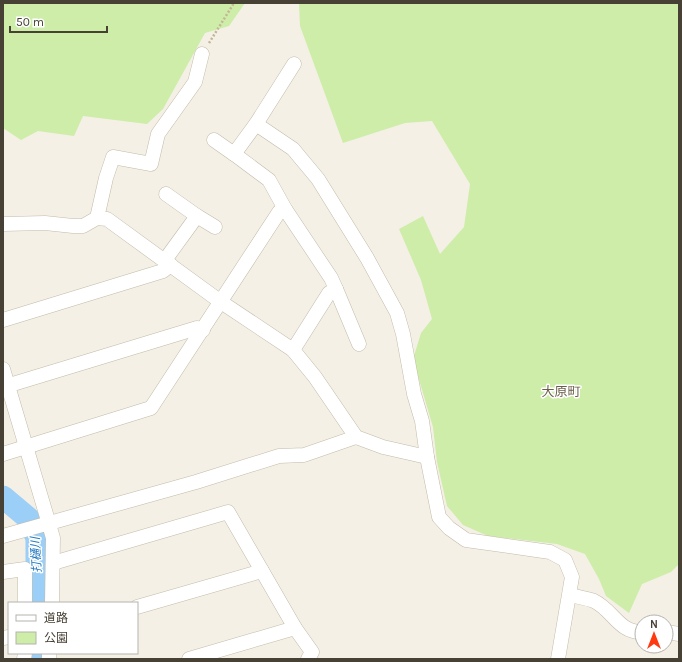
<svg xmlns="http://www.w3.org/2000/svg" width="682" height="662" font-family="Karla,'Noto Sans JP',sans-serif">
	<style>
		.green { fill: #cdeda9 }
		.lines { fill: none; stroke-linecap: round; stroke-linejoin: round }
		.river { stroke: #9bcff7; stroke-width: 23 }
		.minor-casing { stroke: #c3bba9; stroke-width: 15 }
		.path { stroke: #c4b596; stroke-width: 2.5; stroke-dasharray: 2 2; stroke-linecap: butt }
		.minor { stroke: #fff; stroke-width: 14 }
		.labels { text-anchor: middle; stroke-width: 3; stroke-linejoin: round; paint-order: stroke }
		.water-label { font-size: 12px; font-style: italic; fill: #2279be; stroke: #fff }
		.quarter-label { font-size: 13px; fill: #6b5e4a; stroke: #fff }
	</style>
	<rect width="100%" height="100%" fill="#f4f0e5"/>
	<g class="green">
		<polygon points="3,3 245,3 229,26 205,33 163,109 147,124 83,116 74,136 38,131 21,140 3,128"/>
		<polygon points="299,3 679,3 679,564 671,572 642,584 629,613 606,596 599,579 585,554 557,544 488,536 463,525 447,506 437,462 433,427 413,359 421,333 432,319 421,280 399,229 423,216 440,254 464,227 470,184 432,121 405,123 343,143 300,26"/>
	</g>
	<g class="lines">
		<g class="river">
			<polyline points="3,497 28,518 37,538 37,603"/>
			<polyline points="34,659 35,653"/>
		</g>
		<defs>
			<g id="minor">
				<polyline points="202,54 195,82 158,134 151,164 113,157 106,178 97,218 107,219 221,302 293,350 315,377 356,437 383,447 427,457"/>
				<polyline points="256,124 293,149 318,179 367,258 397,313 403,334 414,394 422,421 427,457 439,517 449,528 466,540 550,552 565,560 572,577 558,659"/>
				<polyline points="214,140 234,154 256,124 294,64"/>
				<polyline points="234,154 269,180 285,209 331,278 336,289"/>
				<polyline points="166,194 197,216 215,227"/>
				<polyline points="3,224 45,223 73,226 83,226 97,218"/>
				<polyline points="165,260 197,216"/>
				<polyline points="3,320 163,271 171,265"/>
				<polyline points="293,350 329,293 336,289 359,344"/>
				<polyline points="3,369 49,524 53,538 52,603"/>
				<polyline points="3,387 197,328 203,330"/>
				<polyline points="3,454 151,408 279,212 285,209"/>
				<polyline points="3,536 196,482 279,456 304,455 356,437"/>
				<polyline points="53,563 228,512 295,628 189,659"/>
				<polyline points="3,572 25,569 25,603"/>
				<path d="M570 595C577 597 587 598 594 601 613 610 619 633 642 632"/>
				<polyline points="137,607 262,571"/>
				<polyline points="295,628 312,652 308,659"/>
				<polyline points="666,632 679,634"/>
				<polyline points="3,638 9,637"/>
				<polyline points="24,659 25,653"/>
				<polyline points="49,659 49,653"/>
			</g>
		</defs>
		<use href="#minor" class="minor-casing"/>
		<polyline class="path" points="209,43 234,3"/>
		<use href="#minor" class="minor"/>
	</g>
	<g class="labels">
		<g class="water-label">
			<text transform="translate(36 555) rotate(-93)" y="4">打樋川</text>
		</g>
		<g class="quarter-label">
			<text x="561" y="396">大原町</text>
		</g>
	</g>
	<rect width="682" height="662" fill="none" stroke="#474034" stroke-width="8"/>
	<rect x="8" y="602" width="130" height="52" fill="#ffffff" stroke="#b5b3ae"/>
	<rect x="16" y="615" width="20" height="6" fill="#ffffff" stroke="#b5b3ae"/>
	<text x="44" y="622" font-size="12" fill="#474034">道路</text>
	<rect x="16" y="632" width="20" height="12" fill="#cdeda9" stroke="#b5b3ae"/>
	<text x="44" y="642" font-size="12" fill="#474034">公園</text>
	<g transform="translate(654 634)"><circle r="19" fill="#ffffff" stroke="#b5b3ae"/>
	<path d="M0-3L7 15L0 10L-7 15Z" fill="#ff3a11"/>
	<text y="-6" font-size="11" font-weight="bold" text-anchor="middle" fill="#474034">N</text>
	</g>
	<path d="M10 26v6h97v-6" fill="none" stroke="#474034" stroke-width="2"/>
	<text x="16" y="26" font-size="12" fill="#474034" stroke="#ffffff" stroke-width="3" paint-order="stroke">50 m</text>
</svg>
